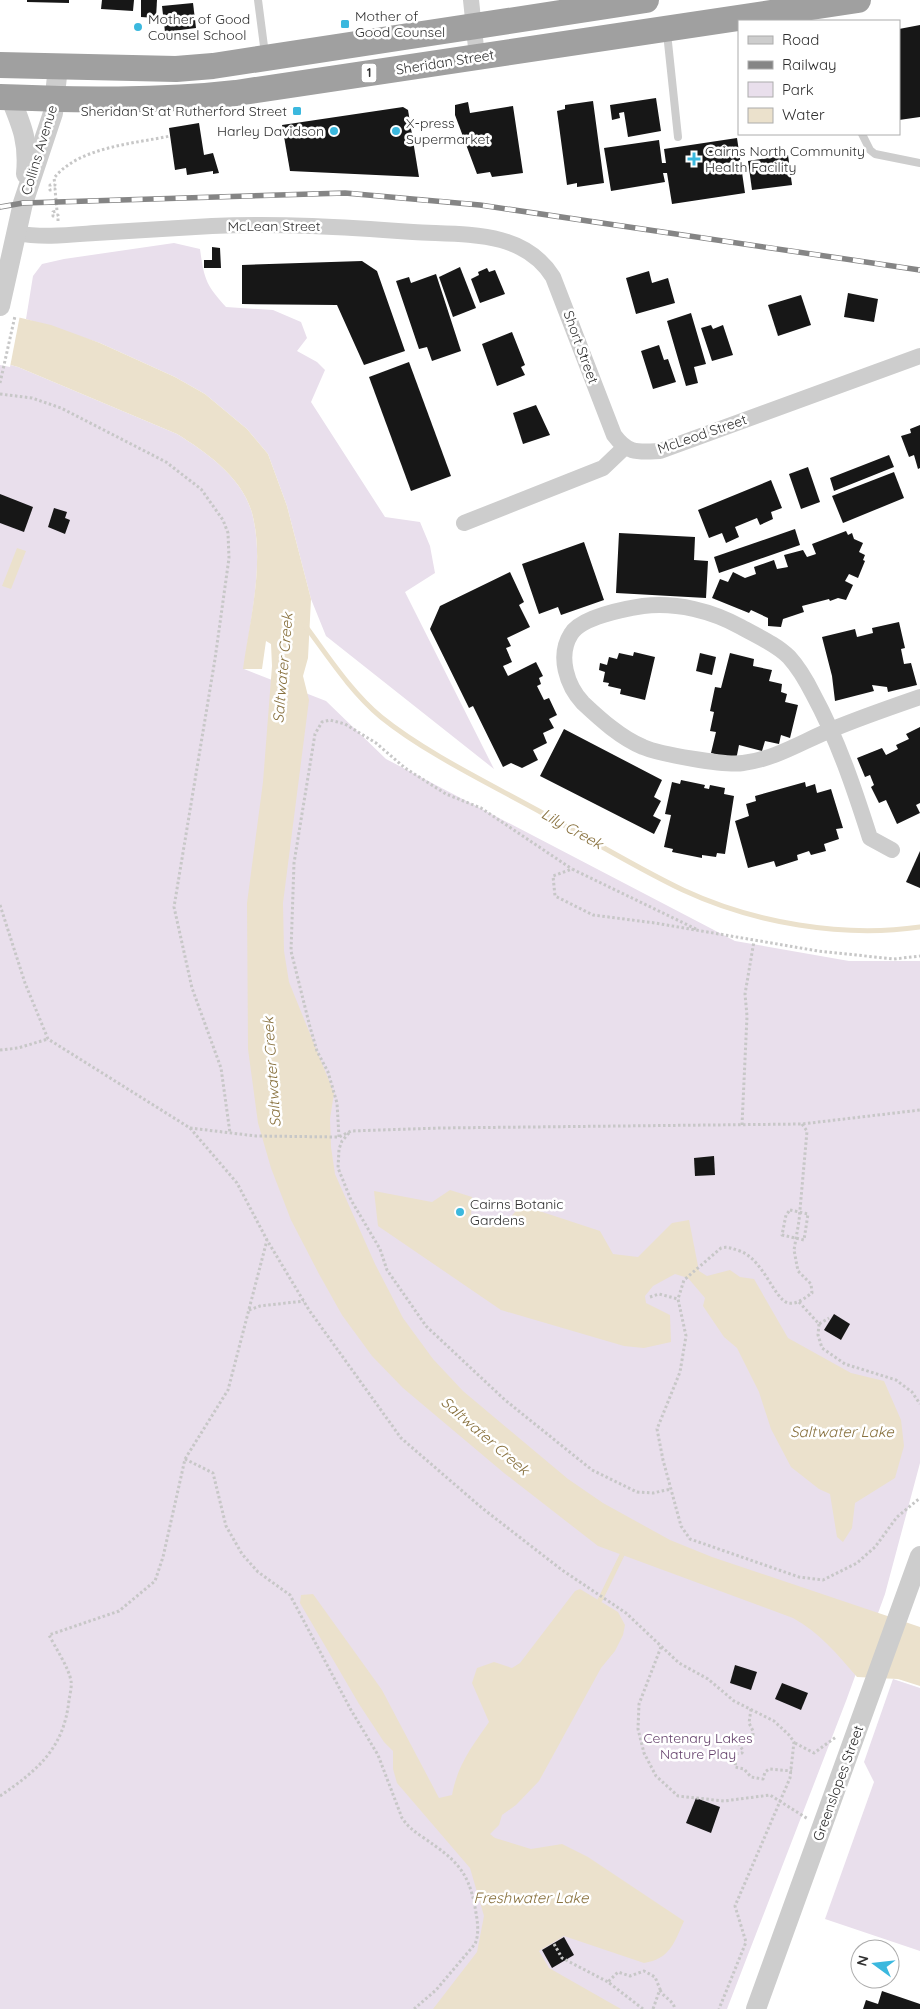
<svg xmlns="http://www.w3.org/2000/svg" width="920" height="2009" font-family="Quicksand,sans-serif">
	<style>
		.green { fill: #e9dfec }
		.water { fill: #ebe1cc }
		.pier { fill: #fff }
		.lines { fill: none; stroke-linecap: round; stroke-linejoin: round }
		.stream { stroke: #ebe1cc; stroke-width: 5 }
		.building { fill: #171717 }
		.path { stroke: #c7c7c7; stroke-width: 3; stroke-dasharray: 2.5 2.5; stroke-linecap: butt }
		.service { stroke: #cdcdcd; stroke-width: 8 }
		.minor { stroke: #cdcdcd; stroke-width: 16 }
		.tertiary { stroke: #cdcdcd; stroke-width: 20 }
		.trunk { stroke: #a0a0a0; stroke-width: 26 }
		.rail-casing { stroke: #858585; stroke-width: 5.5 }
		.rail { stroke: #fff; stroke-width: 4; stroke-dasharray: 11; stroke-linecap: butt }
		.poi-dot { fill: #3bb8de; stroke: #fff; stroke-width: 2 }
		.labels { text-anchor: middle; stroke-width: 5; stroke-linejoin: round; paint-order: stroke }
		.shield { fill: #fff; stroke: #6e6e6e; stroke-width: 1 }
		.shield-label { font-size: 12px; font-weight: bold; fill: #303030 }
		.poi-label { font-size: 14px; fill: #303030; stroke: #fff; text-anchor: start }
		.street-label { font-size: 14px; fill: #303030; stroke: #fff }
		.park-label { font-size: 14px; fill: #633f6a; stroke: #fff }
		.water-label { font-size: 15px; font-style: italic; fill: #89723f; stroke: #fff }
	</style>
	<rect width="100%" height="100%" fill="#fff"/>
	<g class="green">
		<path d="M174 243 200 249C204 279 206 285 226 307L273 310 301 322 307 338 297 351 317 362 325 370 311 402 385 517 420 522 430 546 435 573 405 592 494 769 326 636 311 599 287 506 268 454 247 429 205 394 175 377 100 343 26 319 33 276 42 264 64 259Z"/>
		<path d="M0 362 18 367 177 434C206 452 242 477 252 513 265 563 250 619 244 669L326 701 386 759 735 941 849 961H920V1463L885 1594 846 1701 727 2009H0Z"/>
		<polygon points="893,1679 920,1688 920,1951 825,1919 874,1782 864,1762"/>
	</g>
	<g class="water">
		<path d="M0 313 51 325 100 343 175 377 205 394 247 429 268 454 287 506 311 599 308 658 303 676 309 700 283 903 284 951 289 982 334 1093 330 1119 331 1147 335 1174 375 1264 403 1318 433 1359 463 1391 568 1479 603 1503 670 1540 712 1557 920 1627V1686L898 1679 857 1677C838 1655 819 1632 793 1618L598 1546 504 1473 403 1388 372 1356 342 1315 319 1274 291 1220 271 1168 258 1123 248 1049 247 903 263 782 272 666 271 644 266 641 262 669H243C250 619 265 563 252 513 242 477 206 452 177 434L18 367 0 362Z"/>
		<polygon points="17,548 26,551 11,589 2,586"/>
		<polygon points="450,1190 472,1197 471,1217 503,1226 521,1205 600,1231 613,1254 638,1257 672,1223 689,1220 699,1271 707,1276 730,1270 740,1277 754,1279 788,1338 851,1373 884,1381 901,1420 904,1446 895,1478 855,1503 852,1528 843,1542 837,1537 830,1494 819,1489 791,1467 771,1429 759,1392 737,1348 724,1337 703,1306 705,1298 688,1278 675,1274 653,1286 645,1296 646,1303 670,1315 671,1342 644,1348 624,1346 501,1310 378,1226 374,1191 432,1202"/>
		<path d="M580 1589 618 1612 625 1625 623 1635 615 1651 601 1668 539 1781 516 1805 502 1815 499 1825 490 1834 495 1838 531 1849 562 1844 588 1857 684 1921C674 1943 670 1959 644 1963L564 1936 539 1951 549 1968 621 2009H433L477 1952 484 1916 470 1868 397 1783 393 1769V1751L384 1742 359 1704 300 1603 301 1595 313 1594 382 1690 439 1798 452 1795C458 1764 471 1748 489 1722L472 1683 477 1668 494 1662 512 1668 520 1663 575 1591Z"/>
	</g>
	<polygon class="pier" points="0,310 20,315 10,367 0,365"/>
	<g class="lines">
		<g class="stream">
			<path d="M304 624C328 656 350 691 381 717 424 752 488 783 537 810 586 837 633 866 683 890 754 923 842 938 920 927"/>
			<polyline points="600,1600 622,1555"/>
		</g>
	</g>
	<g class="building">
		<polygon points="27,0 69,0 69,3 27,2"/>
		<polygon points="102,0 134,0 133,11 101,9"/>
		<polygon points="141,0 157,0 156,18 141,17"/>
		<polygon points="193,3 196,28 165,32 162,6"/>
		<polygon points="920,25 920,117 899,120 899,29"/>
		<polygon points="656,98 661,131 628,137 624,112 619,113 620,118 612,120 610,105"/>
		<polygon points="593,101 604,183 577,187 577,183 567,185 557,111 565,109 565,105"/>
		<polygon points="468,102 470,113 513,106 523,173 492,177 490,172 477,174 455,115 455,105"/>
		<polygon points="403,107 408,110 419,177 290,171 282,125"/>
		<polygon points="199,123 204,155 213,153 219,173 213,174 213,171 187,175 186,168 175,170 169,128"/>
		<polygon points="737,138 745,193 672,204 667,173 663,173 665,182 611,191 604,148 659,140 662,163 666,163 664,149"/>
		<polygon points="788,155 792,185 752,190 748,161"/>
		<polygon points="212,247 220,248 221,268 204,268 204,260 212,260"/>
		<polygon points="362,261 377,271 405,351 364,365 337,305 242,304 242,265"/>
		<polygon points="460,267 476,308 453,317 439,277"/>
		<polygon points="487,268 489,272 495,270 505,294 480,303 471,279 479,275 478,272"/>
		<polygon points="649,271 652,283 668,278 675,303 636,314 626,278"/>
		<polygon points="436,274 461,351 432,361 427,347 419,349 396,281 409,277 411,283"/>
		<polygon points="848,293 878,299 874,322 844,317"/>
		<polygon points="801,295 811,325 778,336 768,305"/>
		<polygon points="691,313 706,364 694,367 698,383 686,386 667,321"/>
		<polygon points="711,325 713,329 723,325 733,355 712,361 701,328"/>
		<polygon points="512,332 525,365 521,367 525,375 497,386 482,344"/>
		<polygon points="659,345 664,360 668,359 676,382 653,389 641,351"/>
		<polygon points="409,362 451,476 411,491 369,377"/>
		<polygon points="536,405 550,435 523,444 513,413"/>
		<polygon points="920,425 920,468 918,469 914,455 909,457 901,436 911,433 910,429"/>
		<polygon points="889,455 894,467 834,491 830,478"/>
		<polygon points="808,467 820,502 801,509 789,474"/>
		<polygon points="894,472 904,498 843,523 832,496"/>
		<polygon points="771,480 782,508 771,512 773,519 760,525 757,518 735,527 739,537 726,543 722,533 709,538 698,510"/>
		<polygon points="0,494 33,507 24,532 0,523"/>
		<polygon points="54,508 67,512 65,518 70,520 65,534 48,527"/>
		<polygon points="795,529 800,545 719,573 714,557"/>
		<polygon points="846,531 848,535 852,533 854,539 863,543 859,552 865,555 863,560 865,561 858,578 849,574 845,581 853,585 846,600 838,598 830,601 829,599 802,606 804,612 783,619 781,627 768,626 768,618 751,610 749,613 712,598 720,579 728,582 733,572 745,578 756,574 754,567 774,560 777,569 788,567 784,555 803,550 807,557 816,554 812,544"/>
		<polygon points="619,533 695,537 694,560 708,561 706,598 616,593"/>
		<polygon points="584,542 604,600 561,615 558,607 539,614 522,564"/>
		<polygon points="510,572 524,602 519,605 530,627 507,638 511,646 506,648 512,662 503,666 508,676 536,662 543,676 539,678 541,684 537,686 544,700 549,698 557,715 549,719 554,728 543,733 547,743 533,750 538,760 522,768 511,763 503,767 473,706 469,708 430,629 440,606"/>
		<polygon points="899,622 905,648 901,649 904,664 911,663 917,685 888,692 887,687 872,685 874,691 835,701 832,676 822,637 855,629 857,637 873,633 872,628"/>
		<polygon points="634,652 655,657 645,700 620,694 621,689 608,686 609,683 603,682 605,672 599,670 600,663 607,665 609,657 617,659 619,653 633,656"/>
		<polygon points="700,653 716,657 712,675 696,671"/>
		<polygon points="730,653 754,659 753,666 772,670 769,681 782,684 781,692 787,694 785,702 798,705 790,738 781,735 779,744 765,741 762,751 739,745 736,760 711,753 716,732 710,731 714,712 710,711 715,687 721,688"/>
		<polygon points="920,727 920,803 916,805 920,813 897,824 886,800 879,803 871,787 874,785 870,775 865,777 857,758 882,748 886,755 898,749 896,745 909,739 906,734"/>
		<polygon points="564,729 662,780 654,797 661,801 653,816 661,820 654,834 540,776"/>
		<polygon points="681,780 705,785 704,788 709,789 710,785 725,788 724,794 734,796 725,854 717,853 716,857 702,855 702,858 672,852 673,849 664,847 671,815 665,814 672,782 680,784"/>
		<polygon points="805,782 806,787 815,784 817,793 831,789 843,828 836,829 839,839 824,844 826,851 811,855 809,851 797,855 798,860 776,867 774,861 748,868 735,821 749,816 746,804 756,801 755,796"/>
		<polygon points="920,851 920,888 906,882"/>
		<polygon points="714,1156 715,1175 695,1176 694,1158"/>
		<polygon points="834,1314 850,1324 841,1340 824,1330"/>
		<polygon points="735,1665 757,1672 751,1690 730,1683"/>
		<polygon points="782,1683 808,1693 801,1710 775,1699"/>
		<polygon points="696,1798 720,1807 711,1833 686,1823"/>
		<polygon points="564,1937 574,1955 552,1968 542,1950"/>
		<polygon points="882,1991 920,2004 920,2009 863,2009 866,2000 878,2004"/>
	</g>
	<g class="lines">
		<g class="path">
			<path d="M58 221V215L53 216V212L57 211 55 189 50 190V185H55L54 178C79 147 132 144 170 136"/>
			<polyline points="0,383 15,316"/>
			<polyline points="0,394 32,398 61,408 166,462 201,489 223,520 228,533 229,558 215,659 174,907 192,988 221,1068 230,1133"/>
			<polyline points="0,905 25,983 48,1039 190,1128 237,1183 267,1240 309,1310 401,1438 482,1508 562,1570 626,1613 679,1663 708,1679 734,1701 774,1721 789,1735 794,1742 790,1778 735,1906 746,1942 719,2009"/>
			<polyline points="696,929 572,869 553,876 555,896 593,915 655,923 818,951 894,959 920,956"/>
			<polyline points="0,1050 18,1048 48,1039"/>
			<path d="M802 1124 807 1131 799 1221 794 1250 798 1271 811 1284 812 1293C806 1297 797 1305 788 1303 774 1299 764 1260 740 1251 733 1249 728 1246 721 1248L684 1280 678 1299 686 1336 680 1372 657 1429 663 1460 681 1526 690 1539 799 1577 823 1580 857 1563 875 1547 897 1517 920 1498"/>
			<polyline points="742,1125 747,1016 745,994 754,941"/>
			<polyline points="190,1128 256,1136 339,1137 351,1131 441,1128 802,1124 920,1110"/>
			<polyline points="349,1133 342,1141 339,1149 338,1168 351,1200 380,1249 387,1270 426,1326 505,1400 592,1470 637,1492 653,1493 671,1489"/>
			<polyline points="339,1137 337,1103 328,1072 317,1051 310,1027 291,951 294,863 315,734 322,722 330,720 345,724 376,743 405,768 446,794 481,808 572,869"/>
			<polygon points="790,1210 808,1214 804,1240 782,1235 786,1215"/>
			<polyline points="650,1297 659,1294 678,1299"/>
			<polyline points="799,1302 819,1324 829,1318"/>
			<polyline points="249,1310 260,1306 304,1301"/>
			<polyline points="819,1324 818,1335 822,1348 845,1364 896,1380 912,1392 920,1404"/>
			<path d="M185 1459 213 1473 226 1526 242 1554 258 1572 290 1595 351 1710 378 1755 402 1818C408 1827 415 1832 424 1838 454 1859 468 1869 475 1907 477 1919 480 1932 475 1944L436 1990 414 2009"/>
			<polyline points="661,1647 639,1704 638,1729 644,1753 656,1776 678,1796 724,1801 770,1795 808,1819"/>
			<polyline points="751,1709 749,1723 753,1731 753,1735 739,1741 738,1744 743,1750 742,1753 733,1754 736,1759 735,1767 744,1769 751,1777 763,1779 765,1772 769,1769 792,1771"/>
			<polyline points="795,1743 814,1753 836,1737"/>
			<path d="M0 1796C38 1770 64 1748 69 1700 70 1694 72 1686 71 1681 69 1668 55 1647 49 1635L119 1611 155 1581 163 1557 185 1459 228 1390 267 1240"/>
			<polyline points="554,1944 562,1958 608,1982"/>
			<path d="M660 1990C664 1998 673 2000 675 2009"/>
			<polyline points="643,2009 608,1982 618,1972 630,1976 644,1971 655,1977 660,1989 653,2009"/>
		</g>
		<g class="service">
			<polyline points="258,0 265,54"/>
			<polyline points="667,33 678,137"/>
			<polyline points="862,134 870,150 875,154 920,163"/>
		</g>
		<g class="minor">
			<polyline points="471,0 477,57"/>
			<path d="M16 233C42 238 69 235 95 233 134 231 173 228 212 226 279 223 345 227 413 232 463 235 523 229 553 277L614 435C628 454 637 452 660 451L920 356"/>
			<polyline points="464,523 603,468 625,447"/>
			<path d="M892 850 870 838C854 788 838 740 813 694 807 682 799 668 789 657 776 644 757 636 741 627 712 611 677 602 643 606 624 609 581 617 571 634 557 656 567 686 583 703 600 719 621 738 643 747 659 754 726 766 743 763 776 759 803 741 833 729 862 717 891 707 920 697"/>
		</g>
		<g class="tertiary">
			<path d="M10 97C22 126 29 142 26 174"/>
			<polyline points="0,306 23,203 53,113 58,67"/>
			<polyline points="756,2009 920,1556"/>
		</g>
		<g class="trunk">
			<polyline points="0,65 176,69 213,66 646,0"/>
			<path d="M0 97C79 100 158 102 236 93L858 0"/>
		</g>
		<defs>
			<polyline id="rail" points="0,207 23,203 57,202 345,193 480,205 920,270"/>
		</defs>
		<use href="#rail" class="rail-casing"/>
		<use href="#rail" class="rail"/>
	</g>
	<g class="poi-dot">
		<rect x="340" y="19" width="10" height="10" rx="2.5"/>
		<circle cx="138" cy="27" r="5"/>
		<rect x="292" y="106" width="10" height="10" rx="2.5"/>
		<circle cx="334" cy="131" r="5"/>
		<circle cx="396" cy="131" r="5"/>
		<path d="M691.5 151.5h5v5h5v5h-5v5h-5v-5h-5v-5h5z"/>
		<circle cx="460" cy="1212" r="5"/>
	</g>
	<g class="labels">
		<rect class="shield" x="361.5" y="63.5" width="15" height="19" rx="4"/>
		<g class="shield-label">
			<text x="369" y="77">1</text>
		</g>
		<g class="poi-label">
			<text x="355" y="21">Mother of<tspan x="355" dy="16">Good Counsel</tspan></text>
			<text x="148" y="24">Mother of Good<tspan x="148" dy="16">Counsel School</tspan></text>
			<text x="287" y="116" text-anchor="end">Sheridan St at Rutherford Street</text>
			<text x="406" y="128">X-press<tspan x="406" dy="16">Supermarket</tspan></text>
			<text x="324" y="136" text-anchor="end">Harley Davidson</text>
			<text x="705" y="156">Cairns North Community<tspan x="705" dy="16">Health Facility</tspan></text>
			<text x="470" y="1209">Cairns Botanic<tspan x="470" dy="16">Gardens</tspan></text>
		</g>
		<g class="street-label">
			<text transform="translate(445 62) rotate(-9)" y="5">Sheridan Street</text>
			<text transform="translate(39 150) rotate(-73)" y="5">Collins Avenue</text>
			<text x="274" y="231">McLean Street</text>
			<text transform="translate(581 347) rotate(70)" y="5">Short Street</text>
			<text transform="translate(702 434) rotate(-19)" y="5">McLeod Street</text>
			<text transform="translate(838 1783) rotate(-70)" y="5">Greenslopes Street</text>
		</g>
		<g class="park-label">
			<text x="698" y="1743">Centenary Lakes<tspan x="698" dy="16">Nature Play</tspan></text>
		</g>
		<g class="water-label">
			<text transform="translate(283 668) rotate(-85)" y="5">Saltwater Creek</text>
			<text transform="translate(572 829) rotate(29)" y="5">Lily Creek</text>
			<text transform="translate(272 1072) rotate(-94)" y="5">Saltwater Creek</text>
			<text x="842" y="1437">Saltwater Lake</text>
			<text transform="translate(485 1436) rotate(41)" y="5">Saltwater Creek</text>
			<text x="531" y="1903">Freshwater Lake</text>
		</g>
	</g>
	<rect x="738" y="20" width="162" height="115" fill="#ffffff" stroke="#acacac"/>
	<rect x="748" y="36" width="25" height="8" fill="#cdcdcd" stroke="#acacac"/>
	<text x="782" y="45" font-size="15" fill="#303030">Road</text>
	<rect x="748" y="61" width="25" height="8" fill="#858585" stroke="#acacac"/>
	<text x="782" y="70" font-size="15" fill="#303030">Railway</text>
	<rect x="748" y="82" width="25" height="15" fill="#e9dfec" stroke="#acacac"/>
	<text x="782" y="95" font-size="15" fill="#303030">Park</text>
	<rect x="748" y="108" width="25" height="15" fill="#ebe1cc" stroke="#acacac"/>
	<text x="782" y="120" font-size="15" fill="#303030">Water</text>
	<g transform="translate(875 1964) rotate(285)"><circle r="24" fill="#ffffff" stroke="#acacac"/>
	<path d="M0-4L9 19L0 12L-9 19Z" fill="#3bb8de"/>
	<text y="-8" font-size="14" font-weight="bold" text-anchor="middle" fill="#303030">N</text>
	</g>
</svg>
